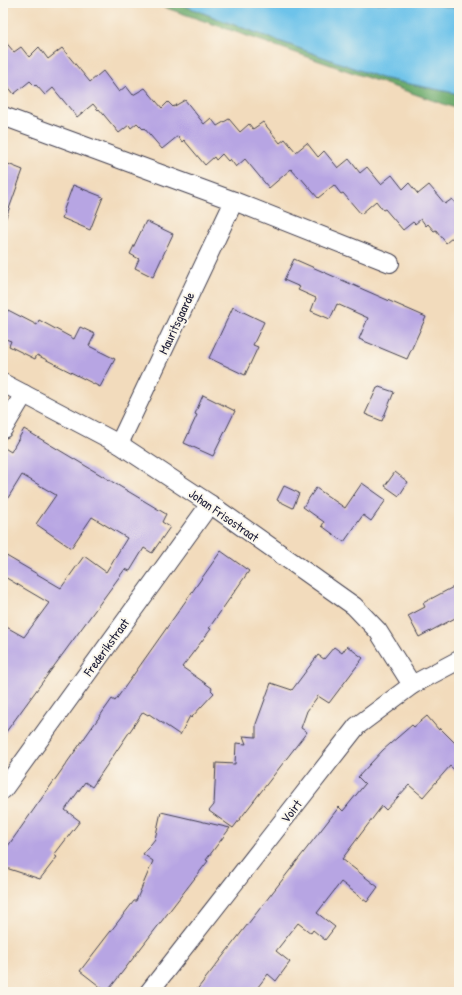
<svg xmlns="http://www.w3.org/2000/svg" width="462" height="995" font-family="'Patrick Hand',sans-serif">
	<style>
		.green { fill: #85c47c; stroke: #54735c }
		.forest { fill: #6caa6c; stroke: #476654 }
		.water { fill: #6dc3ea; stroke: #487292 }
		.building { fill: #b7a5e3 }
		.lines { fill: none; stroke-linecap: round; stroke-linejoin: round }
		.minor-casing { stroke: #413e4e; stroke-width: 20 }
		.minor { stroke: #fff; stroke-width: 18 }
		.labels { text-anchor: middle; stroke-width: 4; stroke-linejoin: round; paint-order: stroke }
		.street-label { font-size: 13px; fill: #22223b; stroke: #fbf7ec }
	</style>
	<rect width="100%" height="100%" fill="#fbf7ec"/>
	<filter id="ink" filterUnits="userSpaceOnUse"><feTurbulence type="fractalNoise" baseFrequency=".025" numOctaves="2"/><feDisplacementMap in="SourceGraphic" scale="8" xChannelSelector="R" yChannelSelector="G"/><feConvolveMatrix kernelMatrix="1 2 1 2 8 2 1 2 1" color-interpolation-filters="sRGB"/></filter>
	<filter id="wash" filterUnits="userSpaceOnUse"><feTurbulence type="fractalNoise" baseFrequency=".012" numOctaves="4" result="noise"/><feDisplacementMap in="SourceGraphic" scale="16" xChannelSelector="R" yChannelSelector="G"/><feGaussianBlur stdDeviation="0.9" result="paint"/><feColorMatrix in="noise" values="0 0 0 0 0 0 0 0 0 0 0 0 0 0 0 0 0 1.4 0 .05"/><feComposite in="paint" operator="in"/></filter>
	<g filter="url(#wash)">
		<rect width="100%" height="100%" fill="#f2dbbc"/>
		<polygon class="green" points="429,3 459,3 459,9"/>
		<polygon class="forest" points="152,3 178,3 224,21 381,78 459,94 459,108 452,107"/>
		<polygon class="water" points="178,3 429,3 459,9 459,94 381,78 224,21"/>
		<g id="blocks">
			<g class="building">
				<polygon points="3,39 14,52 21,47 29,57 39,47 48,59 62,48 90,82 103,71 119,92 126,86 133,95 145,88 162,108 168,102 173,107 185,100 204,124 211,118 217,126 229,119 240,132 249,124 253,129 263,122 280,143 285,139 296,152 307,143 318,157 324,151 338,168 349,159 360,173 367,167 381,184 392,175 403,189 409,183 418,194 429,185 445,204 452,199 459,208 459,232 446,243 436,230 434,231 428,224 426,226 421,219 415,224 413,222 403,230 385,209 383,210 376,201 361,214 343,193 341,194 334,185 318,198 300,177 299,178 291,169 269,188 245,159 236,167 230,159 228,161 222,154 216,160 214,157 205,165 184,140 182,142 178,136 162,149 144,128 143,129 137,123 131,128 129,125 119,133 99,109 98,110 93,104 77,117 53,88 45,95 36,85 35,86 30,81 14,94 3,80"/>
				<polygon points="3,162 23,170 5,220 3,220"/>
				<polygon points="73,185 103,197 90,230 62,218 64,213 63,212"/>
				<polygon points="146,221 173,234 153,277 135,268 139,259 130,254"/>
				<polygon points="294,259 426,317 407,359 359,339 368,318 337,304 330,319 311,311 316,298 298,290 300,287 284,280"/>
				<polygon points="233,307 264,322 253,345 258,347 245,375 209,358"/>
				<polygon points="8,310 37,325 39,320 74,339 80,327 95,334 89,346 115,359 100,387 37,355 35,359 9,346 11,341 3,338 3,320"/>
				<polygon points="379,387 394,392 382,421 365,414 377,388 378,388"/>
				<polygon points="203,395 235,411 213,456 184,443 197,415 195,414"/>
				<polygon points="24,429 166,514 162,522 170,527 152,553 144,548 130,571 125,569 3,736 3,625 24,637 49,603 3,576 3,554 61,588 84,556 106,572 127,538 92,517 71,548 36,524 56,495 22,475 3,506 3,447 11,452"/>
				<polygon points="395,472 408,482 399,496 385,486"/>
				<polygon points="362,483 386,500 371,521 363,515 344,542 322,526 324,522 303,507 316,488 345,508"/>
				<polygon points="284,486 299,493 293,508 277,500"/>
				<polygon points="221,551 249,571 209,628 211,629 182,667 212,688 211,690 214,693 191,718 190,716 180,735 149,714 148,715 143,712 92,787 85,782 65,810 80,821 54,855 57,857 40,879 3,867 3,853 112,699 115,701"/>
				<polygon points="459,584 459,616 419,637 408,616 425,607 423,603"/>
				<polygon points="347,646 363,658 329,703 318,696 307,711 301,728 307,732 233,828 209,811 214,805 216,763 235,764 236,743 246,744 243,736 256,737 256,724 271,683 292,690 318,655 324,659 334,647 342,653"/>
				<polygon points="427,716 439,730 440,728 459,747 459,774 450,766 423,797 409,785 386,810 382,806 342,859 378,887 367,902 341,882 317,913 335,927 325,940 313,930 311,933 298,923 276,951 290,962 276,981 268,974 254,992 195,992 339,807 343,811 365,784 358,777 383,750 412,725 414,727"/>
				<polygon points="161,812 230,828 206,860 208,861 107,992 80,971 134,901 136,901 153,861 143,854 155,839"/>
			</g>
		</g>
	</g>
	<g filter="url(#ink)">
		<use href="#blocks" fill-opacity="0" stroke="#413e4e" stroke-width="1"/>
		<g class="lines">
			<defs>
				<g id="minor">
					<polyline points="3,116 234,201 390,263"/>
					<polyline points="3,383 119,444 210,504 354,606 378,631 412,685"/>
					<polyline points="3,429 24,394"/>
					<polyline points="119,444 234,201"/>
					<polyline points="3,790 210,504"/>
					<polyline points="149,992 357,726 412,685 459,660"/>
				</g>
			</defs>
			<use href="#minor" class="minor-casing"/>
			<use href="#minor" class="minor"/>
		</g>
	</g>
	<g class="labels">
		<g class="street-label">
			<text transform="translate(176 323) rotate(-65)" y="5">Mauritsgaarde</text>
			<text transform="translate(224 515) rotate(35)" y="5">Johan Frisostraat</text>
			<text transform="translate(106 647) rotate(-54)" y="5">Frederikstraat</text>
			<text transform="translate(291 811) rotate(-52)" y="5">Voirt</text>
		</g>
	</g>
	<rect width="462" height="995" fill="none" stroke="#fbf7ec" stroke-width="16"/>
</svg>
